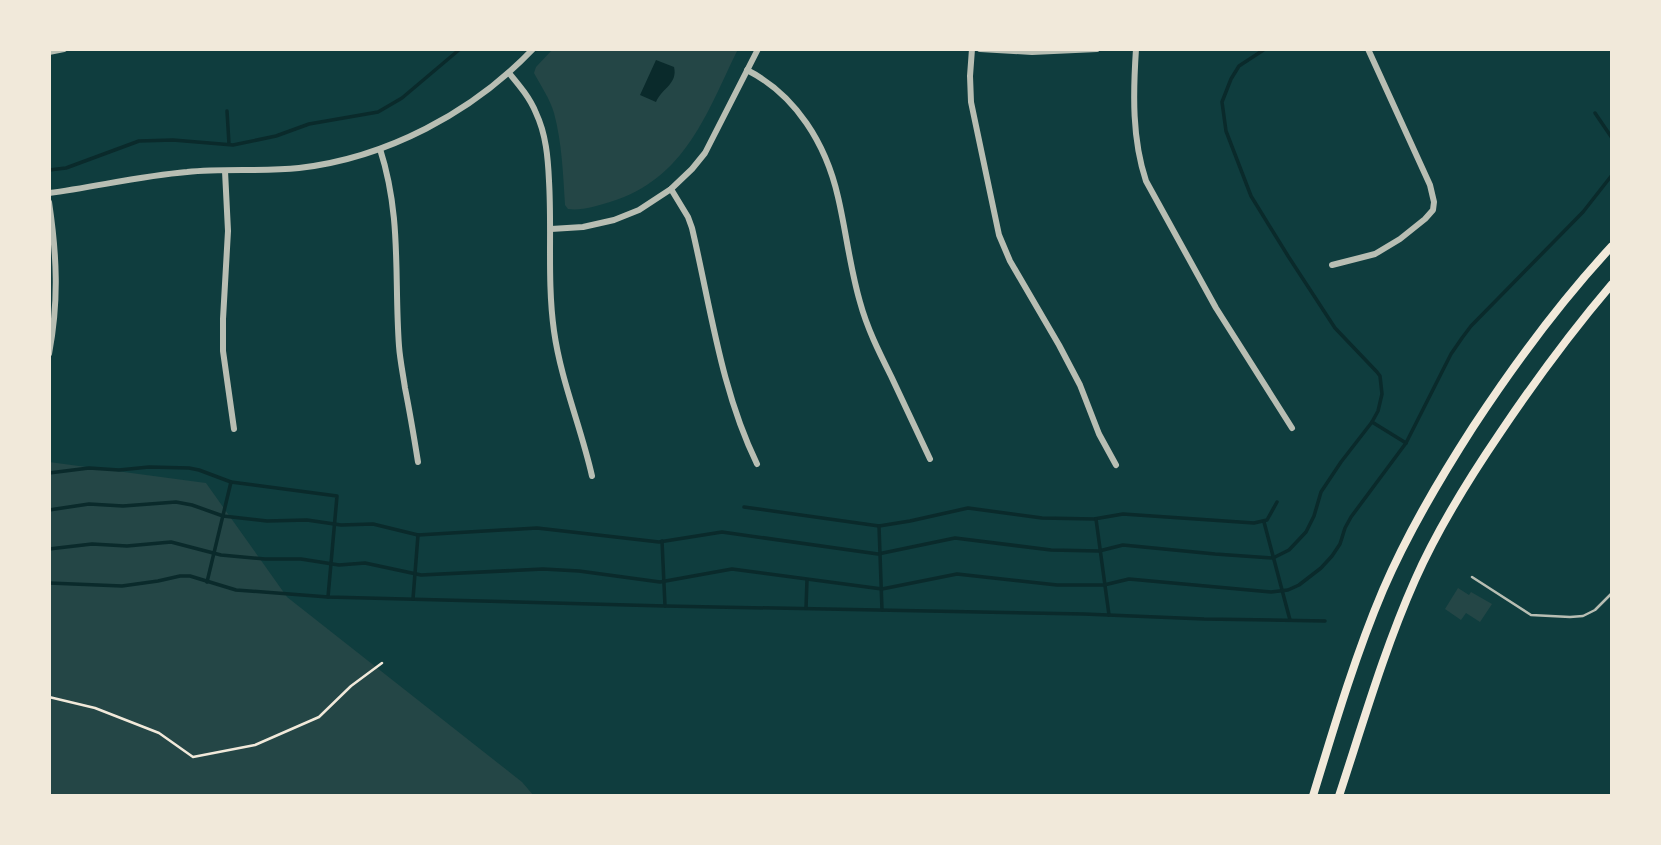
<svg xmlns="http://www.w3.org/2000/svg" width="1661" height="845" font-family="'IBM Plex Serif',serif">
	<style>
		.green { fill: #244646 }
		.water { fill: #0a2a2b }
		.lines { fill: none; stroke-linecap: round; stroke-linejoin: round }
		.stream { stroke: #0a2a2b; stroke-width: 3.5 }
		.path { stroke: #f1e9da; stroke-width: 2.5 }
		.service { stroke: #b8beb3; stroke-width: 2.5 }
		.minor { stroke: #b8beb3; stroke-width: 6 }
		.secondary { stroke: #f1e9da; stroke-width: 8 }
	</style>
	<rect width="100%" height="100%" fill="#0f3d3e"/>
	<g class="green">
		<path d="M553 49H738C707 112 686 179 610 202 597 206 581 211 568 209L565 205C563 174 562 143 554 113 550 99 541 86 534 73L536 67Z"/>
		<polygon points="49,462 206,483 287,597 522,782 534,796 49,796"/>
		<polygon points="1458,588 1469,595 1471,592 1492,604 1480,622 1466,613 1461,620 1445,609"/>
	</g>
	<path class="water" d="M656 60 674 67C678 84 662 88 656 102L640 95Z"/>
	<g class="lines">
		<g class="stream">
			<polyline points="227,111 229,144"/>
			<polyline points="1595,113 1612,138"/>
			<polyline points="49,170 66,168 139,141 173,140 233,145 276,136 309,124 378,112 402,98 460,49"/>
			<polyline points="1372,422 1406,443"/>
			<polyline points="49,473 89,468 119,470 149,467 189,468 199,470 231,482 337,496 328,597"/>
			<polyline points="744,507 879,526 910,521 968,508 1042,518 1094,519 1123,514 1254,523 1267,520 1277,502"/>
			<polyline points="49,510 89,504 123,506 176,502 192,505 223,516 267,521 307,520 341,525 373,524 418,535 537,528 659,542 722,532 878,554 955,538 1051,550 1099,551 1123,545 1215,554 1273,558 1289,550 1306,532 1314,516 1321,492 1341,462 1372,422 1378,411 1382,394 1380,376 1377,372 1335,328 1288,256 1251,196 1226,131 1222,102 1231,79 1239,66 1265,49"/>
			<polyline points="1096,519 1109,615"/>
			<polyline points="1264,522 1290,620"/>
			<polyline points="879,526 882,610"/>
			<polyline points="662,541 665,606"/>
			<polyline points="49,549 92,544 127,546 171,542 221,555 265,559 301,559 339,565 365,563 421,575 543,569 579,571 660,582 732,569 882,589 957,574 1057,585 1104,585 1129,579 1271,592 1288,590 1299,585 1321,568 1332,556 1340,544 1345,528 1351,517 1406,443 1451,354 1462,338 1471,326 1583,212 1612,175"/>
			<polyline points="207,582 231,482"/>
			<polyline points="49,583 122,586 158,581 180,576 190,576 236,590 328,597 665,606 1084,614 1204,619 1325,621"/>
			<polyline points="413,599 418,535"/>
			<polyline points="806,608 807,580"/>
		</g>
		<polyline class="path" points="49,697 95,708 159,733 193,757 255,745 319,717 351,686 382,663"/>
		<polyline class="service" points="1472,577 1531,615 1570,617 1583,616 1595,610 1612,593"/>
		<g class="minor">
			<polyline points="972,49 970,76 971,102 999,235 1010,261 1059,345 1080,385 1099,434 1116,465"/>
			<polyline points="980,49 1032,52 1097,49"/>
			<path d="M1136 49C1133 94 1132 139 1146 181L1216 308 1292 428"/>
			<polyline points="49,52 64,49"/>
			<path d="M747 70C796 95 826 144 838 197 846 231 850 268 860 302 867 328 879 352 891 376 904 404 917 431 930 459"/>
			<path d="M509 73C519 85 530 98 536 113 546 134 548 158 549 181 552 231 547 281 554 331 561 381 581 427 592 476"/>
			<path d="M380 149C402 217 394 277 399 346 400 360 403 374 405 388 410 413 414 437 418 462"/>
			<polyline points="225,171 228,231 223,319 223,351 234,429"/>
			<path d="M671 189 688 217 692 228C711 309 721 390 757 464"/>
			<path d="M49 193C95 187 140 176 187 172 224 168 262 172 299 168 386 158 472 113 533 49"/>
			<path d="M49 202C57 256 59 301 49 354"/>
			<polyline points="551,229 583,227 614,220 639,210 671,189 692,169 705,153 758,49"/>
			<polyline points="1332,265 1375,254 1400,239 1425,219 1433,210 1434,202 1430,185 1368,49"/>
		</g>
		<g class="secondary">
			<path d="M1313 796C1334 727 1355 656 1383 590 1408 532 1439 480 1473 427 1515 363 1560 302 1612 246"/>
			<path d="M1339 796C1363 723 1384 650 1415 580 1438 528 1468 480 1500 433 1535 381 1571 332 1612 284"/>
		</g>
	</g>
	<rect width="1661" height="845" fill="none" stroke="#f1e9da" stroke-width="102"/>
</svg>
